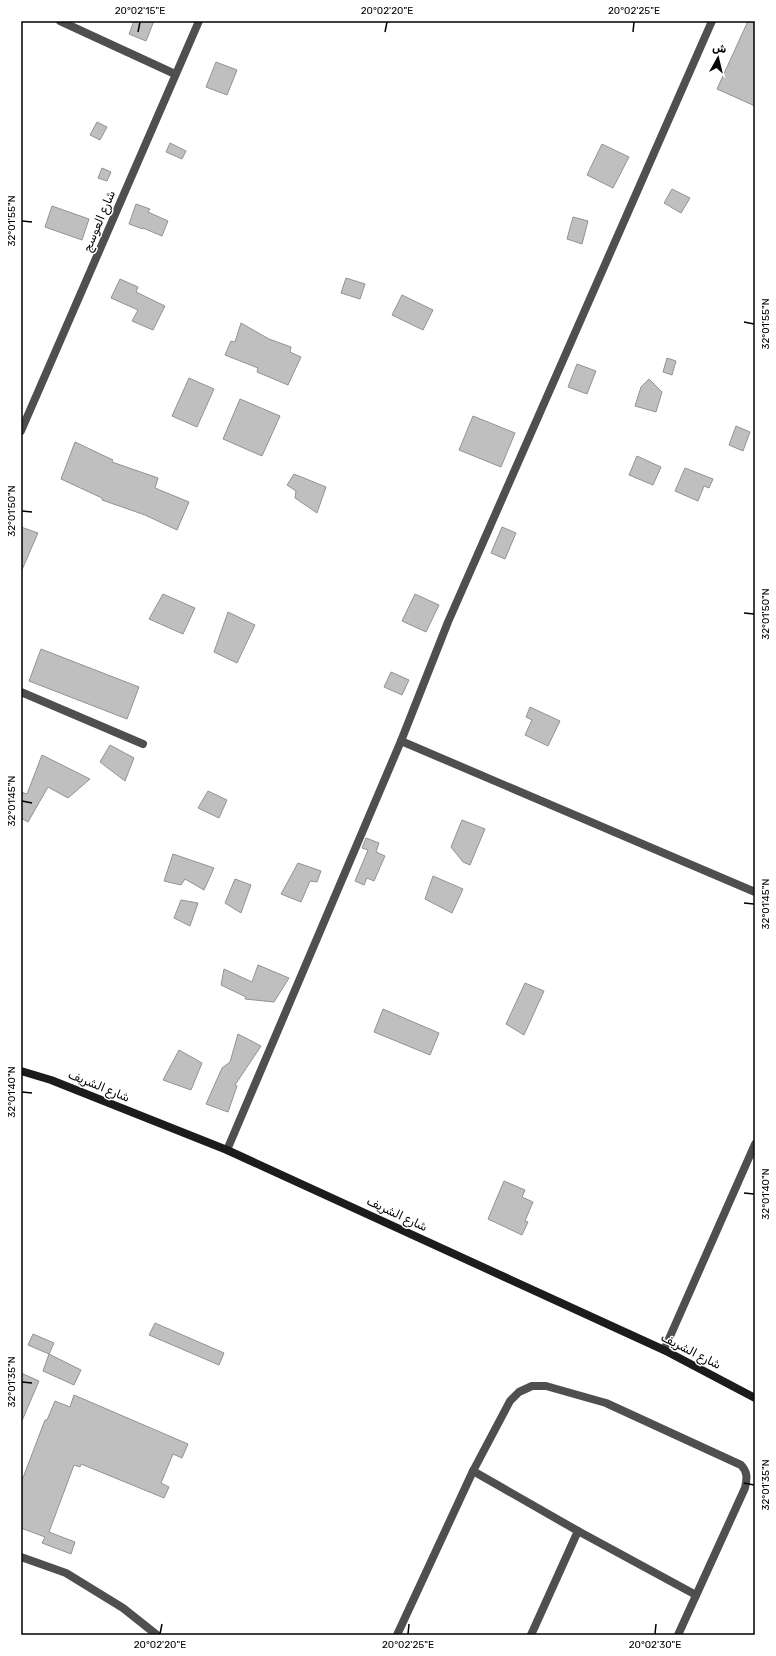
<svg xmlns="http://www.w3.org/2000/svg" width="776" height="1656" font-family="Rubik,Cairo,sans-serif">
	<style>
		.building { fill: #bfbfbf; stroke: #939393 }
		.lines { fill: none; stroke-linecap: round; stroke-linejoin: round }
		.street { stroke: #4f4f4f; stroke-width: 8 }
		.secondary { stroke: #1c1c1c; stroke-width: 8 }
		.ticks { fill: none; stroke: #000; stroke-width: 1.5 }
		.labels { text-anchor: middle; stroke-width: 3; stroke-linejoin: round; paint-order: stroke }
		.street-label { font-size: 12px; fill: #000; stroke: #fff }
		.neatline { fill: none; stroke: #000; stroke-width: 1.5 }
		.ticks-label { font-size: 10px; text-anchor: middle; fill: #000 }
	</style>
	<rect width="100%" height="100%" fill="#fff"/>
	<g class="building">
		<polygon points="134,21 154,21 146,41 129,34"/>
		<polygon points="748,21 755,21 755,106 717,89"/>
		<polygon points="216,62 237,70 227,95 206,87"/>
		<polygon points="97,122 107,127 100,140 90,135"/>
		<polygon points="170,143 186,151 182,159 166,152"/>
		<polygon points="602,144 629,157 613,188 587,175"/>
		<polygon points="102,168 111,172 107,181 98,178"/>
		<polygon points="672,189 690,198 681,213 664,203"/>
		<polygon points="136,204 150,209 148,212 168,221 162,236 143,228 143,229 129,224"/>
		<polygon points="52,206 89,219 82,240 45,227"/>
		<polygon points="573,217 588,221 582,244 567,239"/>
		<polygon points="346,278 365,284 360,299 341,293"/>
		<polygon points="120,279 138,287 136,292 165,306 153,330 132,321 138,310 111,298"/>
		<polygon points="402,295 433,310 423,330 392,315"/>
		<polygon points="241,323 269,339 291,347 290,352 301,357 288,385 257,372 258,368 225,355 231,341 235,342"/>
		<polygon points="667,358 676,361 672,375 663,372"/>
		<polygon points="577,364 596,371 587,394 568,387"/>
		<polygon points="189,378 214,389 197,427 172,416"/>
		<polygon points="649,379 662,392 656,412 635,406 641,387"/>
		<polygon points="240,399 280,416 262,456 223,439"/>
		<polygon points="473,416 515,433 501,467 459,450"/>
		<polygon points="736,426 750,432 743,451 729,445"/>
		<polygon points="75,442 113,460 112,462 158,478 155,488 189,502 177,530 145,515 102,500 102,498 61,479"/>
		<polygon points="637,456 661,467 653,485 629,475"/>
		<polygon points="685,468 713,479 709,488 704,486 698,501 675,491"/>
		<polygon points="294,474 326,487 317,513 295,498 296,491 287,485"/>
		<polygon points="21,527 38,533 21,572"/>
		<polygon points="502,527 516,533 505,559 491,553"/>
		<polygon points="163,594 195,608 183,634 149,619"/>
		<polygon points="415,594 439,605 426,632 402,621"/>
		<polygon points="228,612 255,625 237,663 214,652"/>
		<polygon points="41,649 139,687 127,719 29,681"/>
		<polygon points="391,672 409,680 402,695 384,687"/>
		<polygon points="530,707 560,721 548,746 525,735 532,720 526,717"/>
		<polygon points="110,745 134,758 125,781 100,762"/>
		<polygon points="42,755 90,779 68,798 48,787 28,822 21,818 21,792 27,794"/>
		<polygon points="208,791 227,800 219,818 198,808"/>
		<polygon points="462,820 485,829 470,865 463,862 451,847"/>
		<polygon points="366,838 379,843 376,852 385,856 374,881 367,878 364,885 355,881 368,850 362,848"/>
		<polygon points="173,854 214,868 204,890 185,879 181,885 164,881"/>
		<polygon points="298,863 321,871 317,882 310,881 301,902 281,894"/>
		<polygon points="433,876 463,889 452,913 425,899"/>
		<polygon points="235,879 251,885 241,913 225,903"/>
		<polygon points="181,900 198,903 190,926 174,918"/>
		<polygon points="258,965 289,978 274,1002 245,999 246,997 221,985 224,969 252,982"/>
		<polygon points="525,983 544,991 524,1035 506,1024"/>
		<polygon points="383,1009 439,1033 430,1055 374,1032"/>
		<polygon points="238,1034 261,1046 235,1085 237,1086 228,1112 206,1104 222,1068 230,1062"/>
		<polygon points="179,1050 202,1063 191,1090 163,1080"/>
		<polygon points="504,1181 525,1190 522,1197 533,1202 525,1221 528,1222 522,1235 488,1219"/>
		<polygon points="155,1323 224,1353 219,1365 149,1335"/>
		<polygon points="33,1334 54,1343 49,1354 28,1345"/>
		<polygon points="49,1354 81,1370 74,1385 43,1371"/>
		<polygon points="21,1373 39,1381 21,1423"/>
		<polygon points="74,1395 188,1444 182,1458 173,1454 161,1483 169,1487 164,1498 81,1464 80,1467 74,1465 49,1532 75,1542 71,1554 42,1543 45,1537 21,1528 21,1483 45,1420 47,1420 55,1401 70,1407"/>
	</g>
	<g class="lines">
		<g class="street">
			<polyline points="60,21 175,74"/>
			<polyline points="21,431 199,21"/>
			<polyline points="21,692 143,744"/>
			<polyline points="401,741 755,892"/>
			<polyline points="227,1150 401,741 448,622 712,21"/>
			<polyline points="664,1350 755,1144"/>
			<polyline points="473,1471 578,1531 696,1595"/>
			<polyline points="21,1557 66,1573 123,1608 157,1635"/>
			<path d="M397 1635 473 1471 510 1401 519 1392 532 1386H546L606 1403 741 1465C748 1472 747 1479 745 1488L678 1635"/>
			<polyline points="531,1635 578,1531"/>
		</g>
		<polyline class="secondary" points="21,1071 51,1080 227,1150 664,1350 755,1398"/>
	</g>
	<path class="ticks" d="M138 32 140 22M385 32 387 22M633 32 634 22M22 221 32 222M744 322 754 324M22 511 32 512M744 613 754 614M22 801 32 803M744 903 754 904M22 1092 32 1093M744 1193 754 1194M22 1382 32 1383M744 1483 754 1485M160 1634 162 1624M408 1634 409 1624M655 1634 656 1624"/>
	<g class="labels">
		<g class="street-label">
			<text transform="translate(99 221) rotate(-67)" y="4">شارع العوسج</text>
			<text transform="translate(99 1086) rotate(22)" y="4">شارع الشريف</text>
			<text transform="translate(397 1214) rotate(25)" y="4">شارع الشريف</text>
			<text transform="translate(691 1351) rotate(27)" y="4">شارع الشريف</text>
		</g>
	</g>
	<rect width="776" height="1656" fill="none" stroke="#ffffff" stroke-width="44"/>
	<g transform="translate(718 58) rotate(8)" stroke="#ffffff" stroke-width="3" paint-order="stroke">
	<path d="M0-3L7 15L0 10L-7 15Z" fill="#000000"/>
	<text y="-6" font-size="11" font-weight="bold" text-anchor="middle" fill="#000000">ش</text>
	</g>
	<rect x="22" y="22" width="732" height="1612" class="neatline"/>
	<g class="ticks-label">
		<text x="140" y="14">20°02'15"E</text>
		<text x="387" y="14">20°02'20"E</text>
		<text x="634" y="14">20°02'25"E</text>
		<text transform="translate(11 221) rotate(-90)" y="4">32°01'55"N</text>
		<text transform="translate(765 324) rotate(-90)" y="4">32°01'55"N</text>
		<text transform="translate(11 511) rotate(-90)" y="4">32°01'50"N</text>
		<text transform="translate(765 614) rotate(-90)" y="4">32°01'50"N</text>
		<text transform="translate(11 801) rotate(-90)" y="4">32°01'45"N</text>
		<text transform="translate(765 904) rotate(-90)" y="4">32°01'45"N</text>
		<text transform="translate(11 1092) rotate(-90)" y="4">32°01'40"N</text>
		<text transform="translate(765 1194) rotate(-90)" y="4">32°01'40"N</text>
		<text transform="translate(11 1382) rotate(-90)" y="4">32°01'35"N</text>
		<text transform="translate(765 1485) rotate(-90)" y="4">32°01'35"N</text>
		<text x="160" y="1648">20°02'20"E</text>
		<text x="408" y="1648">20°02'25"E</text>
		<text x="655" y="1648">20°02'30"E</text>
	</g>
</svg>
